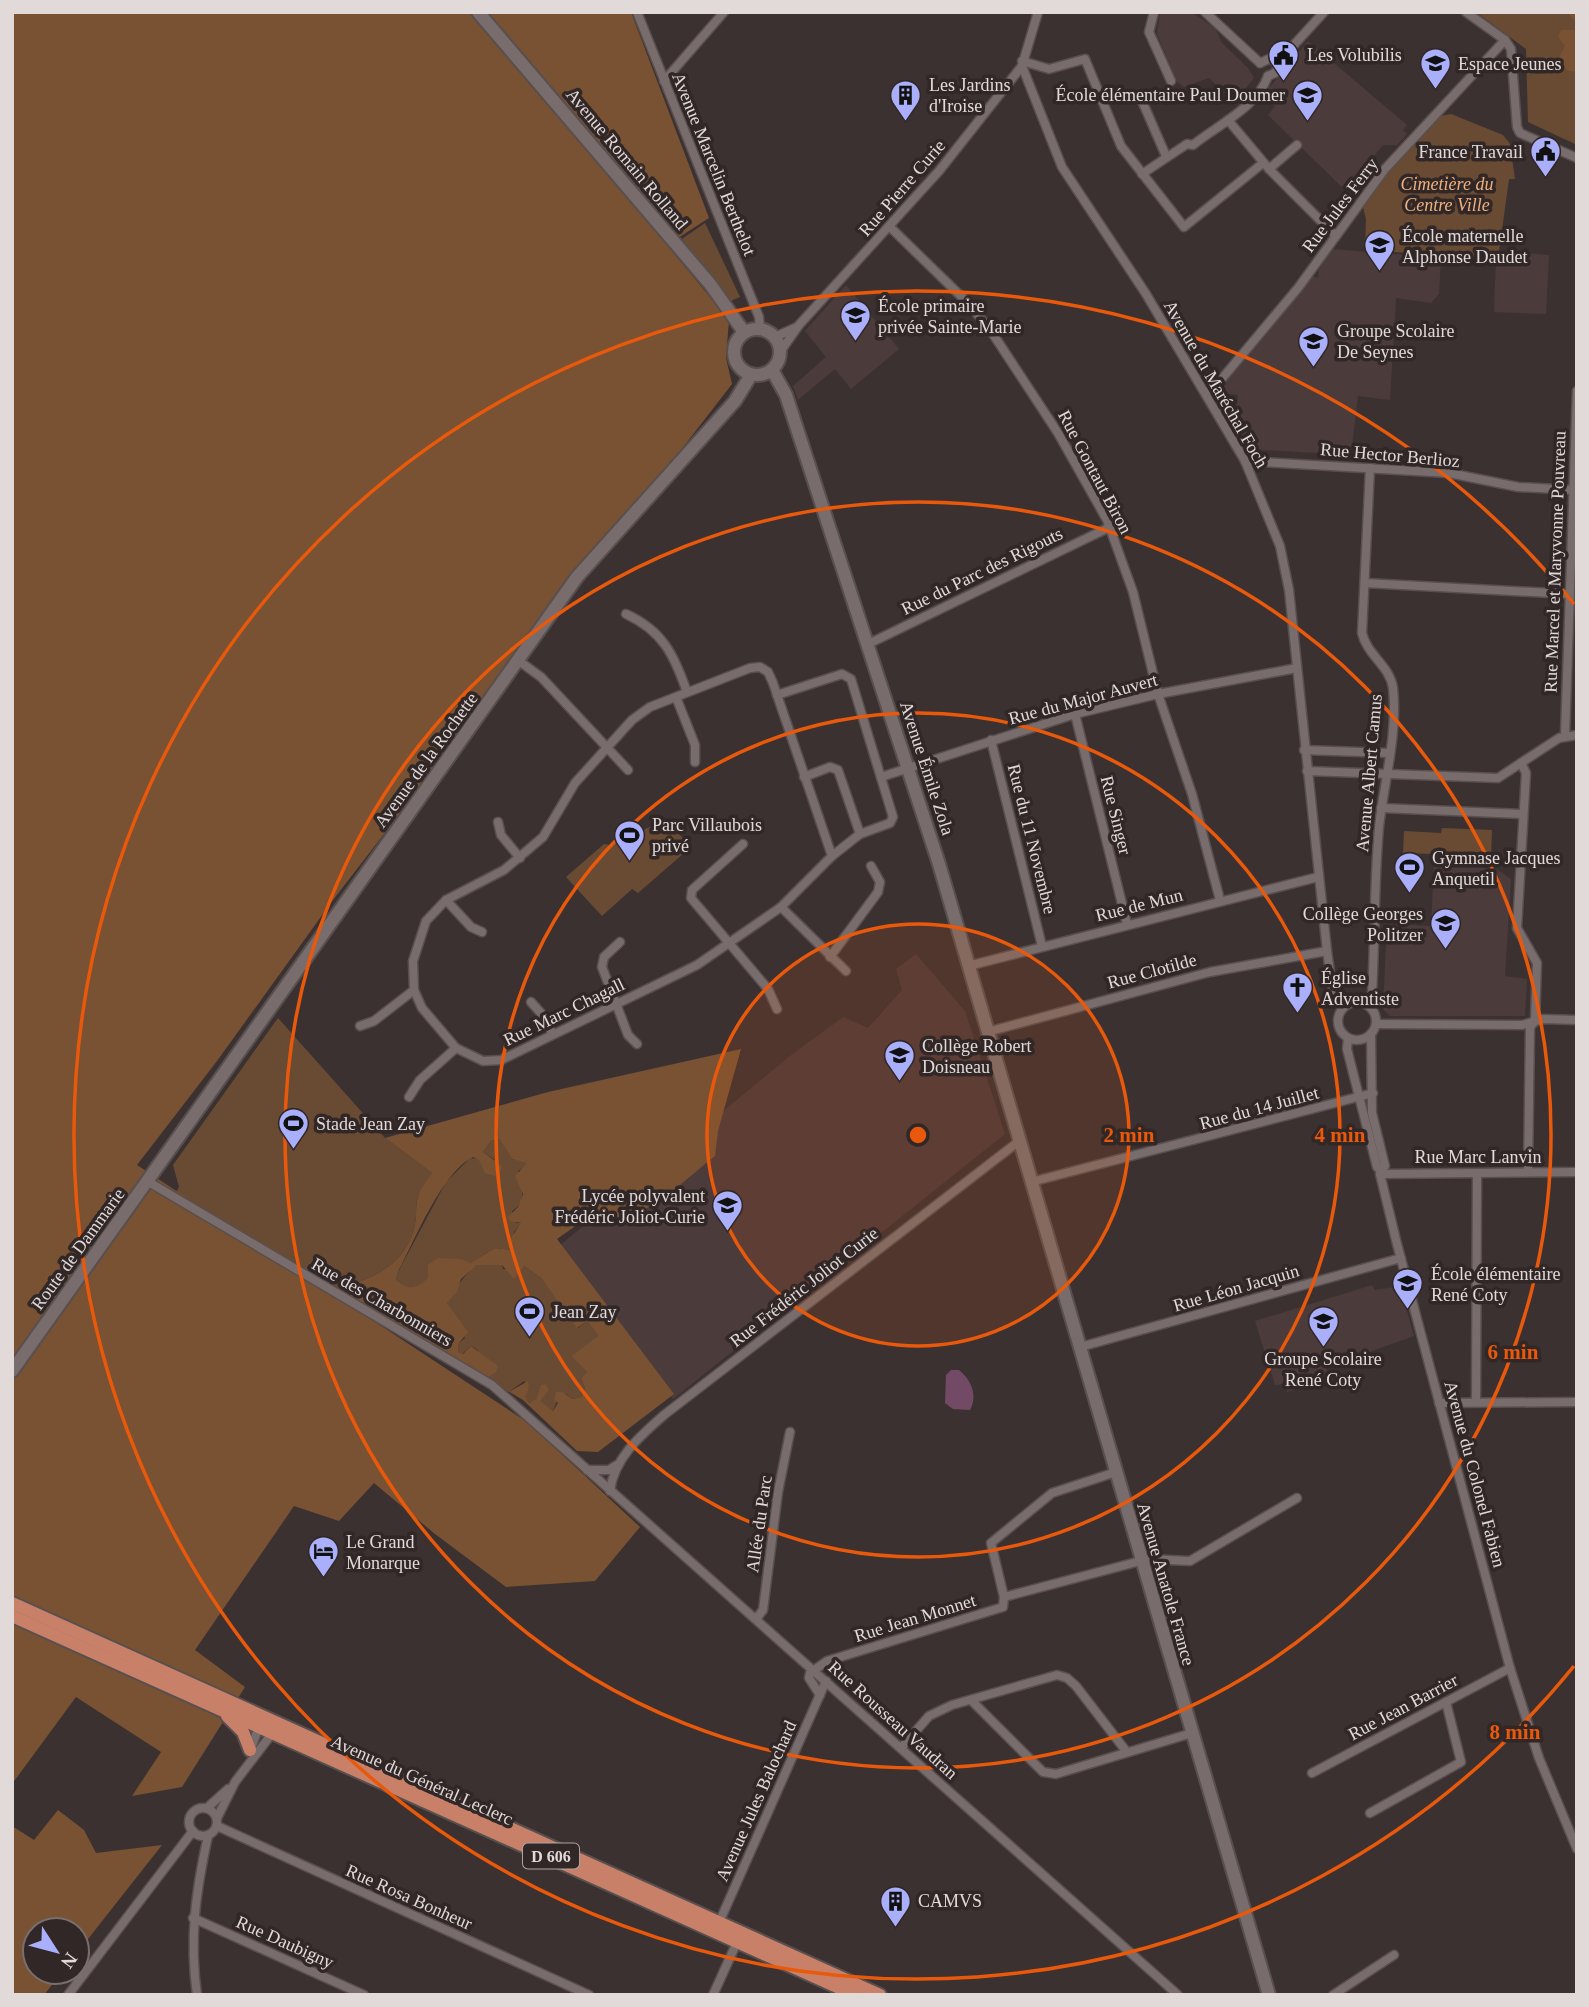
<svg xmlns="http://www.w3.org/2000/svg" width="1589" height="2007" font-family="Georgia,serif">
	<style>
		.built { fill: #4c3b3b }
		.green { fill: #694b33 }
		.forest { fill: #785233; fill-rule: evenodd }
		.water { fill: #734a65 }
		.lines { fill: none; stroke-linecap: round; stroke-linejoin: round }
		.street-casing { stroke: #584f4f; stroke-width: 11 }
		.secondary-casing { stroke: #584f4f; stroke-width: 16 }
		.primary-casing { stroke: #584f4f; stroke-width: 16 }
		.street { stroke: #796c6c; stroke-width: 8 }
		.secondary { stroke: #796c6c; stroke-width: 12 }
		.primary { stroke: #c98069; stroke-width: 12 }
		.ring { fill: none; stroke: #e8590c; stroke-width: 3.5 }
		.labels { text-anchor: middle; stroke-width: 7; stroke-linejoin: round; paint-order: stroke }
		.shield { fill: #322727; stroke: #aca4a4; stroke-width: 2 }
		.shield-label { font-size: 16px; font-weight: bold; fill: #e1dad9 }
		.poi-label { font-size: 18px; fill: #e1dad9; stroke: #322727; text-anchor: start }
		.street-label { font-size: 18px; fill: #e1dad9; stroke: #322727 }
		.park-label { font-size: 18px; font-style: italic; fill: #eeb07e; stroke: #322727 }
		.centre { fill: #e8590c; stroke: #322727; stroke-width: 3.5 }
		.ring-label { font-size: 21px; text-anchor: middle; font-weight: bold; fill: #e8590c; stroke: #322727; stroke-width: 7; stroke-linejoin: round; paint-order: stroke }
	</style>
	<rect width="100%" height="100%" fill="#3c3131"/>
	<g class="built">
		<polygon points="1168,12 1191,12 1215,28 1222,43 1248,68 1254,78 1241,94 1235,96 1225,94 1209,78 1184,87 1177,82 1157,34 1160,14"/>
		<polygon points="1308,41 1407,125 1403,130 1407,134 1397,145 1383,145 1367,165 1366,179 1353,198 1268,115 1275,106 1264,94"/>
		<polygon points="1332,249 1441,258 1439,294 1431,303 1396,298 1390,400 1358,396 1351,455 1248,449 1222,410 1236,411 1238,395 1218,393 1219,387 1311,276 1318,278 1319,269"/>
		<polygon points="1499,251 1549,255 1546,314 1494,312 1496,259"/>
		<polygon points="846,285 899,349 851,389 835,369 798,400 793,386 826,357 805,331"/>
		<polygon points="1434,863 1496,869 1511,879 1505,976 1527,979 1525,1016 1390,1016 1383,1009 1387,924 1431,926"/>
		<polygon points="916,954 965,1011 1005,1134 673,1399 559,1246 790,1056 843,1017 868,1028 902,990 896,969"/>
		<polygon points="1372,1285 1375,1290 1400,1286 1414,1336 1350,1359 1325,1364 1328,1373 1321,1375 1322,1381 1287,1392 1285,1384 1275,1385 1255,1321"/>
	</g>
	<g class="green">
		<polygon points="1476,12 1577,12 1577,145 1528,122 1526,49"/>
		<polygon points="1451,114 1503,135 1510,144 1515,179 1509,179 1498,259 1365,250 1366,219 1363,207 1389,170 1440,116"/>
		<polygon points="705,223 740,297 731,301 682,239"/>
		<polygon points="666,820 691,847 638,893 632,889 602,916 566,877 604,844 609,845"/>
		<polygon points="1442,828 1492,830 1491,856 1403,853 1404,831 1441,833"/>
		<path d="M278 1018 385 1138 432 1173C427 1180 421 1189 418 1197 415 1205 417 1215 415 1224 406 1266 372 1280 335 1288L176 1192 179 1187 173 1165Z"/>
		<path d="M499 1139 512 1159 527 1162V1166L518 1171C521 1186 528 1201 512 1211L516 1223H522L514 1232 513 1250 495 1248 470 1263 429 1278 416 1288H405L396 1280 398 1272 446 1182 470 1158 495 1160 483 1152 491 1141Z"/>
		<path d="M477 1265H502L503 1269 518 1270 524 1266 541 1278 578 1328 587 1321 598 1336 577 1359 587 1372 581 1378 585 1388 581 1397 573 1399 566 1394 557 1401 553 1411 539 1402 544 1394 529 1403 524 1397 529 1389 524 1381 509 1392 485 1377C483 1365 484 1351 471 1346L462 1354 458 1352 459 1343 465 1338 447 1303C452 1293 467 1271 477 1265Z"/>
	</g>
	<g class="forest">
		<polygon points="12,12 631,12 709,218 667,245 729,320 726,358 732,384 333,900 217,1061 137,1165 527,1422 640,1527 595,1581 506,1587 435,1534 374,1483 339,1521 294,1506 195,1650 245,1687 182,1787 132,1796 161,1752 76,1697 12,1784"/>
		<polygon points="1567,12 1577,12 1577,72 1568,71 1558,60 1565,46 1558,37 1561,30 1576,30 1576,22"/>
		<path d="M741 1049 718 1131 715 1156C678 1185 636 1231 584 1220L557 1239 674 1394 598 1452 577 1451 523 1400 335 1288C372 1280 406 1266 415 1224 417 1215 415 1205 418 1197 420 1189 427 1180 432 1173L385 1138 548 1092ZM499 1139 512 1159 527 1163 515 1176 523 1194 518 1207 508 1217 510 1221 521 1223 511 1238 513 1250 495 1248 470 1263 461 1259 438 1258 428 1265V1278C416 1289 409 1291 396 1280L398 1272C414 1242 442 1172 473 1157L479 1160 485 1173 498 1177 502 1166 483 1152 491 1141ZM477 1265H502L514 1279 524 1266 541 1278 577 1328 587 1321 598 1336 572 1356 587 1372 581 1378 585 1388 581 1397 573 1399 562 1392H556L554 1400 558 1403 553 1411 540 1401 549 1390 546 1384 541 1385 537 1398 529 1403 525 1397 529 1389 528 1381 509 1392 486 1378 496 1372 498 1366 471 1346 463 1354 458 1352 459 1343 468 1332 447 1303 457 1292 461 1279Z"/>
		<polygon points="58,1810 84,1830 96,1853 162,1845 77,1953 77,1930 35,1930 35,1972 62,1972 44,1995 12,1995 12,1826 34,1840"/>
	</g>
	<path class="water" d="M951 1370H959C971 1380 978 1395 970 1410L953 1409 945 1403 946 1375Z"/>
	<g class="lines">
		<defs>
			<g id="street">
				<polyline points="637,12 759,317 760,329"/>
				<polyline points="1038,12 1022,66 1062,167 1146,294 1245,461 1280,546 1289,590 1327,951 1333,993 1343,1008"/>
				<polyline points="1154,12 1149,32 1171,81"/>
				<polyline points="1205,12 1260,63"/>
				<polyline points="1466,12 1505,40 1511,49 1517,127 1520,133 1577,158"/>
				<polyline points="1022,61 1049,69 1085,59 1121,146 1184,227 1263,163"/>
				<polyline points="1260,63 1271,58 1277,64"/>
				<polyline points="1268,76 1275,73 1282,58 1324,12"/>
				<polyline points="664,81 724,12"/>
				<polyline points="1139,94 1166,156"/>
				<polyline points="1228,120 1269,169 1336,236"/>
				<polyline points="1269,169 1297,145"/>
				<path d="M1142 174 1187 144 1193 145C1218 125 1257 107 1268 76"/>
				<polyline points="890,227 968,303 991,331 1058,433 1107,520 1133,592 1158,694 1192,794 1220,900"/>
				<polyline points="775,337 797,327"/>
				<polyline points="780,352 799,325 939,171 1022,66"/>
				<polyline points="1205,392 1215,387 1298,288 1385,169 1505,40"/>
				<polyline points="1245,461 1449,473 1518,487 1576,490"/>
				<polyline points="1365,583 1569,594"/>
				<path d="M626 614C663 631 674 655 687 692"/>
				<polyline points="868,644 1110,527"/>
				<polyline points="519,661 541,677 628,770"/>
				<polygon points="760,667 768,672 773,683 832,856 781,907 697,965 501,1060 483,1061 456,1048 422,1008 414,990 413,961 426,921 446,900 504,870 543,837 575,783 632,720 650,707 750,668"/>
				<polyline points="777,695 842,674 851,679 893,817 890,823 860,834 832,856"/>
				<polyline points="676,697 695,745 695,762"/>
				<polyline points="1075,714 1127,924"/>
				<polyline points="1565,735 1577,391"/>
				<polyline points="991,740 1042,946"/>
				<polyline points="1304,750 1389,753"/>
				<polyline points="1521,763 1526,773 1517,928 1537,963 1535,1021 1530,1027 1528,1172"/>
				<polyline points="1307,771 1498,778 1559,738 1577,735"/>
				<polyline points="804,777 830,767 838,770 860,834"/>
				<polyline points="881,777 1075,714 1158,694 1297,668"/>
				<polyline points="1381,808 1522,814"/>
				<polyline points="498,822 501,835 520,858"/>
				<polyline points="743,844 692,890 691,898 768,989 777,1009"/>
				<polyline points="446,900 471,927 482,932"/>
				<polyline points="781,907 846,971"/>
				<polyline points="620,942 604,957 602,967 628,1035 637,1044"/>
				<polyline points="830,957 878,892 880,882 871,866"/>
				<polyline points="968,966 1318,877"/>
				<polyline points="531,1002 547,1020 552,1034"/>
				<circle cx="1357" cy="1021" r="19"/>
				<path d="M1367 1005 1372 994C1375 939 1374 883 1379 827 1384 782 1398 734 1393 688 1390 666 1367 655 1362 633L1370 468"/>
				<polyline points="1376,1024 1522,1025 1543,1019 1577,1020"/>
				<polyline points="360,1026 374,1021 414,990"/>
				<polyline points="987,1032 1210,972 1327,951"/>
				<polyline points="1371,1034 1372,1113 1385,1166 1380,1174 1397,1244 1510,1668 1539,1758 1577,1849"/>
				<polyline points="1348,1038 1347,1049 1377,1167 1381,1170"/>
				<polyline points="409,1097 420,1080 456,1048"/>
				<polyline points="1380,1174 1577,1172"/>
				<polyline points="147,1181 492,1385 1178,1995"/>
				<polyline points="1031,1182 1373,1093"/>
				<polyline points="1080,1347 1401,1258"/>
				<polyline points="1476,1402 1477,1174"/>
				<polyline points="1439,1403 1577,1402"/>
				<polyline points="587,1470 609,1470 617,1465"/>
				<path d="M610 1491C614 1458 640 1436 664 1415L1018 1142"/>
				<polyline points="1004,1597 991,1543 1052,1493 1116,1472"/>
				<polyline points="756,1619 763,1610 778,1492 790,1432"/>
				<polyline points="820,1695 809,1678 810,1673 827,1661 1003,1607 1004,1597 1148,1559 1190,1561 1297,1498"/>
				<polyline points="971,1700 1043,1772 1056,1774 1192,1733"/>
				<polyline points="901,1748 929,1716 952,1705 1057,1675 1067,1678 1076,1686 1126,1751"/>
				<polyline points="250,1751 260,1724"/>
				<polyline points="1312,1773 1510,1668"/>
				<circle cx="203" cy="1822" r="14"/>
				<polyline points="207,1808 228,1789"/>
				<polyline points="1370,1813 1461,1762 1446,1702"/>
				<polyline points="217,1818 235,1782 274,1731"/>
				<polyline points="217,1826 589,1995"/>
				<polyline points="193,1918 364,1995"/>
				<polyline points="718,1925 826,1681"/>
				<polyline points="68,1995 193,1831"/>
				<path d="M197 1995C189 1939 196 1890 208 1836"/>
				<polyline points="713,1995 738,1940"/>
				<polyline points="1333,1995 1394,1955"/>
			</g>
			<g id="secondary">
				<polyline points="478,12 710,284 744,332"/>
				<circle cx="757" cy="352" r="23"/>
				<polyline points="772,370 786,395 939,864 1269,1995"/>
				<polyline points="12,1371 577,577 735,401 751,375"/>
			</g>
			<g id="primary">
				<polyline points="12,1603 880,1995"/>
				<polyline points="12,1616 855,1995"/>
				<polyline points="227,1716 243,1732 250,1750"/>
			</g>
		</defs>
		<use href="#street" class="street-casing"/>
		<use href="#secondary" class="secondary-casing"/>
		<use href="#primary" class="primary-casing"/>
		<use href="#street" class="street"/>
		<use href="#secondary" class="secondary"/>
		<use href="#primary" class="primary"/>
	</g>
	<circle cx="918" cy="1135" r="211" fill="#e8590c" fill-opacity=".12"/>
	<g class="ring">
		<circle cx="918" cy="1135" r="211"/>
		<circle cx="918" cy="1135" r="422"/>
		<circle cx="918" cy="1135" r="633"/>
		<path d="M1574 1666A844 844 0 1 1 1574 604"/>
	</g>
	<defs>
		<symbol id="civic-pin" viewBox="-11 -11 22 30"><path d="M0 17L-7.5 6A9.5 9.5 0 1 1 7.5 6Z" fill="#aaaffb" stroke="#322727"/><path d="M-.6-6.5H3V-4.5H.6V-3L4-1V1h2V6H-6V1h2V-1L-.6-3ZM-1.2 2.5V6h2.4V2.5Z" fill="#111"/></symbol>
		<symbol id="school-pin" viewBox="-11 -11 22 30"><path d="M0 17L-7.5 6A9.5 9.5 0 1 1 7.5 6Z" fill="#aaaffb" stroke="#322727"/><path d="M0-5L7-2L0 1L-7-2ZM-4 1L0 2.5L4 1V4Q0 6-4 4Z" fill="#111"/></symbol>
		<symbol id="building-pin" viewBox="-11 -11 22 30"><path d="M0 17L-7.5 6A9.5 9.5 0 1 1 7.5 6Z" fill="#aaaffb" stroke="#322727"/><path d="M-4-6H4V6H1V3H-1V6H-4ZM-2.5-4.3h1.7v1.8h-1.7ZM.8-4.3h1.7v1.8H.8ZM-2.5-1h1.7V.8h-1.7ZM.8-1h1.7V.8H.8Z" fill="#111"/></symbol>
		<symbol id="stadium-pin" viewBox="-11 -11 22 30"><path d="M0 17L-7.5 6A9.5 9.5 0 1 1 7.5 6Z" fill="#aaaffb" stroke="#322727"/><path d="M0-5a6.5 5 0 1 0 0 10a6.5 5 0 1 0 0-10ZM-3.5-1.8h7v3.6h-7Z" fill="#111"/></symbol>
		<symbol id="church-pin" viewBox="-11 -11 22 30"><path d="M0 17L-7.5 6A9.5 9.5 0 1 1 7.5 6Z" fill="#aaaffb" stroke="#322727"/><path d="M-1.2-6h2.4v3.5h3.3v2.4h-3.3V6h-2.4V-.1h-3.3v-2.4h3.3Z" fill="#111"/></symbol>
		<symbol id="hotel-pin" viewBox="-11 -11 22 30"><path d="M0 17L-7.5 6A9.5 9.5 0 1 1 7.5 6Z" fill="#aaaffb" stroke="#322727"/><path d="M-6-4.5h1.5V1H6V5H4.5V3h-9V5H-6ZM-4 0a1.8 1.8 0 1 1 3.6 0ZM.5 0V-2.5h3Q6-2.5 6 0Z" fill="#111"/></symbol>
	</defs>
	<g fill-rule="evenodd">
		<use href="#civic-pin" x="1266" y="38" width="35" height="47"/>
		<use href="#school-pin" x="1418" y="46" width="35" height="47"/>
		<use href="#building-pin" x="888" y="78" width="35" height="47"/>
		<use href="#school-pin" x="1290" y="78" width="35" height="47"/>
		<use href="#civic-pin" x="1528" y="134" width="35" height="47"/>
		<use href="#school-pin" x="1362" y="228" width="35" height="47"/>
		<use href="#school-pin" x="838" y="298" width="35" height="47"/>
		<use href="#school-pin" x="1296" y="324" width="35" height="47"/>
		<use href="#stadium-pin" x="612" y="818" width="35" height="47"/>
		<use href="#stadium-pin" x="1392" y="850" width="35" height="47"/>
		<use href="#school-pin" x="1428" y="906" width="35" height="47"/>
		<use href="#church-pin" x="1280" y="970" width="35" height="47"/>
		<use href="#school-pin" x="882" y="1038" width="35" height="47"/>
		<use href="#stadium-pin" x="276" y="1106" width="35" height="47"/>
		<use href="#school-pin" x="710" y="1188" width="35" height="47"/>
		<use href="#school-pin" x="1390" y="1266" width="35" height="47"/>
		<use href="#stadium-pin" x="512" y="1294" width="35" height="47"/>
		<use href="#school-pin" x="1306" y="1304" width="35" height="47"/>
		<use href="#hotel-pin" x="306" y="1534" width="35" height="47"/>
		<use href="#building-pin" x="878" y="1884" width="35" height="47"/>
	</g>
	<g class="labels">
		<rect class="shield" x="523" y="1843.5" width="56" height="25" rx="5"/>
		<g class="shield-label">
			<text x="551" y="1862">D 606</text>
		</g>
		<g class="poi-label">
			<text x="1307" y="61">Les Volubilis</text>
			<text x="1458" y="70">Espace Jeunes</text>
			<text x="929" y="91">Les Jardins<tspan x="929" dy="21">d'Iroise</tspan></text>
			<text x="1285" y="101" text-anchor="end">École élémentaire Paul Doumer</text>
			<text x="1523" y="158" text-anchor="end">France Travail</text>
			<text x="1402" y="242">École maternelle<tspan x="1402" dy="21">Alphonse Daudet</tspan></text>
			<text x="878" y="312">École primaire<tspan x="878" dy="21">privée Sainte-Marie</tspan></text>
			<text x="1337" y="337">Groupe Scolaire<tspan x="1337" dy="21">De Seynes</tspan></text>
			<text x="652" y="831">Parc Villaubois<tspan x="652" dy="21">privé</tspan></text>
			<text x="1432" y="864">Gymnase Jacques<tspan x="1432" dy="21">Anquetil</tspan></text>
			<text x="1423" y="920" text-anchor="end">Collège Georges<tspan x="1423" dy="21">Politzer</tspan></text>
			<text x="1321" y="984">Église<tspan x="1321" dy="21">Adventiste</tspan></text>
			<text x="922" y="1052">Collège Robert<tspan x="922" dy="21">Doisneau</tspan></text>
			<text x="316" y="1130">Stade Jean Zay</text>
			<text x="705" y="1202" text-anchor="end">Lycée polyvalent<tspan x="705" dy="21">Frédéric Joliot-Curie</tspan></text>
			<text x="1431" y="1280">École élémentaire<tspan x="1431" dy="21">René Coty</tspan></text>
			<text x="552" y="1318">Jean Zay</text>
			<text x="1323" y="1365" text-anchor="middle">Groupe Scolaire<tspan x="1323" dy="21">René Coty</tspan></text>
			<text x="346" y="1548">Le Grand<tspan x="346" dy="21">Monarque</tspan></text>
			<text x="918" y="1907">CAMVS</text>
		</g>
		<g class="street-label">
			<text transform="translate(627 159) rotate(50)" y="6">Avenue Romain Rolland</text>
			<text transform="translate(714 164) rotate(68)" y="6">Avenue Marcelin Berthelot</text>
			<text transform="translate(902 188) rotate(-49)" y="6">Rue Pierre Curie</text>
			<text transform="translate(1340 205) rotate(-53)" y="6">Rue Jules Ferry</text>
			<text transform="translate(1216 384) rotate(60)" y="6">Avenue du Maréchal Foch</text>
			<text transform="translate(1390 455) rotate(5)" y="6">Rue Hector Berlioz</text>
			<text transform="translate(1095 472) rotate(62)" y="6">Rue Gontaut Biron</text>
			<text transform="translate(1555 562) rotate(-88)" y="6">Rue Marcel et Maryvonne Pouvreau</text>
			<text transform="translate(982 571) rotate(-26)" y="6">Rue du Parc des Rigouts</text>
			<text transform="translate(1083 699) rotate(-15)" y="6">Rue du Major Auvert</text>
			<text transform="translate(426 760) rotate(-54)" y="6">Avenue de la Rochette</text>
			<text transform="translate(927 768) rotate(72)" y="6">Avenue Émile Zola</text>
			<text transform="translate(1369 773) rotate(-85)" y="6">Avenue Albert Camus</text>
			<text transform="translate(1116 815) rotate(76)" y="6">Rue Singer</text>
			<text transform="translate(1032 839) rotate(76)" y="6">Rue du 11 Novembre</text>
			<text transform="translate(1139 905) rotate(-14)" y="6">Rue de Mun</text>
			<text transform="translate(1152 971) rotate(-15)" y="6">Rue Clotilde</text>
			<text transform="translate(564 1012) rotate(-26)" y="6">Rue Marc Chagall</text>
			<text transform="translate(1259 1108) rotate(-15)" y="6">Rue du 14 Juillet</text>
			<text x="1478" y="1163">Rue Marc Lanvin</text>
			<text transform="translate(78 1249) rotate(-54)" y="6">Route de Dammarie</text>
			<text transform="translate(804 1287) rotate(-38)" y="6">Rue Frédéric Joliot Curie</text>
			<text transform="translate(1236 1288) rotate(-16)" y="6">Rue Léon Jacquin</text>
			<text transform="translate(382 1302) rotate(30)" y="6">Rue des Charbonniers</text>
			<text transform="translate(1475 1474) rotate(75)" y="6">Avenue du Colonel Fabien</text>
			<text transform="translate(759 1524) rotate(-82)" y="6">Allée du Parc</text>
			<text transform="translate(1166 1584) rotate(74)" y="6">Avenue Anatole France</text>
			<text transform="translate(915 1618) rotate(-17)" y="6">Rue Jean Monnet</text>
			<text transform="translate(1403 1707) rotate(-28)" y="6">Rue Jean Barrier</text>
			<text transform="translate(893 1720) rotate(42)" y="6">Rue Rousseau Vaudran</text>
			<text transform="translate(422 1780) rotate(24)" y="6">Avenue du Général Leclerc</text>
			<text transform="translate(756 1801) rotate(-66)" y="6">Avenue Jules Balochard</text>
			<text transform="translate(409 1897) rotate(24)" y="6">Rue Rosa Bonheur</text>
			<text transform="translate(285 1942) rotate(24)" y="6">Rue Daubigny</text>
		</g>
		<g class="park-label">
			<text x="1447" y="190">Cimetière du<tspan x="1447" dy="21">Centre Ville</tspan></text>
		</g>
	</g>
	<circle cx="918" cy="1135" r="10" class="centre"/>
	<g class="ring-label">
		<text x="1129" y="1142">2 min</text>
		<text x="1340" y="1142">4 min</text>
		<text x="1513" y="1359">6 min</text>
		<text x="1515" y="1739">8 min</text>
	</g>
	<rect width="1589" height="2007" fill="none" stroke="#e1dad9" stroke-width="28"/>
	<g transform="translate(56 1951) rotate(126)"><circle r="33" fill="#322727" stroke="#786f6e" stroke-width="2"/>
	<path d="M0-5L12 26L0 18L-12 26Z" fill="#aaaffb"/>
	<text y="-10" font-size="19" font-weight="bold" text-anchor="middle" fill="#e1dad9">N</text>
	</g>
</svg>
